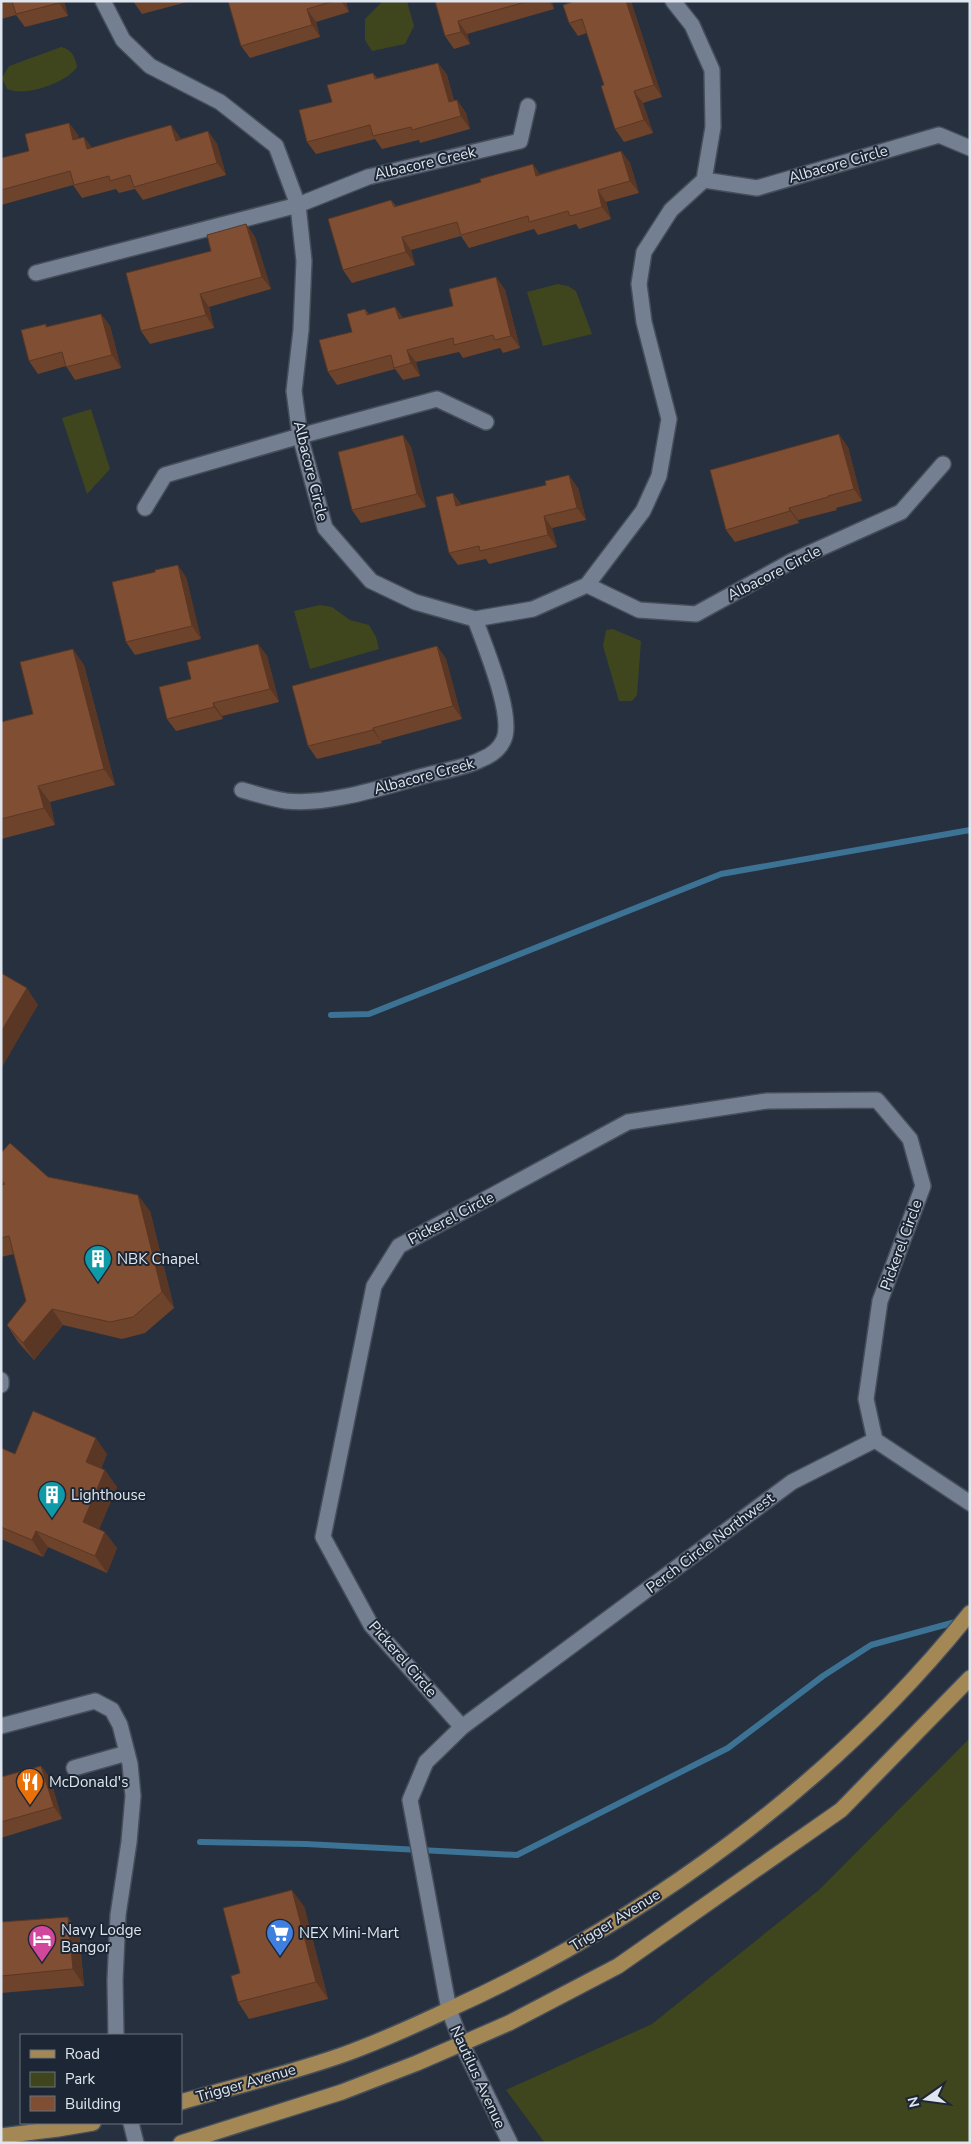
<svg xmlns="http://www.w3.org/2000/svg" width="971" height="2144" font-family="'Nunito Sans',sans-serif">
	<style>
		.green { fill: #3f461d }
		.lines { fill: none; stroke-linecap: round; stroke-linejoin: round }
		.stream { stroke: #3c7293; stroke-width: 6 }
		.minor-casing { stroke: #454e5a; stroke-width: 18 }
		.major-casing { stroke: #454e5a; stroke-width: 18 }
		.minor { stroke: #747f91; stroke-width: 15 }
		.major { stroke: #a38754; stroke-width: 15 }
		.wall { fill: #6d432c }
		.shaded-wall { fill: #593724 }
		.building { fill: #7f4e33; stroke: #593724 }
		.labels { text-anchor: middle; stroke-width: 4; stroke-linejoin: round; paint-order: stroke }
		.street-label { font-size: 15px; fill: #dfe6ef; stroke: #1d2634 }
		.poi-label { font-size: 15px; fill: #dfe6ef; stroke: #1d2634; text-anchor: start }
	</style>
	<rect width="100%" height="100%" fill="#26303f"/>
	<g class="green">
		<polygon points="383,1 407,1 414,26 405,44 372,51 365,40 365,19"/>
		<path d="M61 47C72 50 75 56 77 67 66 83 26 97 7 89L2 78 9 66Z"/>
		<polygon points="558,284 568,286 576,291 592,334 543,346 527,292"/>
		<polygon points="91,409 110,469 87,494 62,418"/>
		<polygon points="320,605 332,607 350,620 369,625 376,637 379,649 310,669 294,611"/>
		<polygon points="613,629 641,641 637,695 632,701 619,701 603,646 606,630"/>
		<polygon points="970,1738 970,2143 545,2143 506,2090 652,2024 819,1890"/>
	</g>
	<g class="lines">
		<g class="stream">
			<polyline points="331,1015 369,1014 721,874 970,830"/>
			<polyline points="200,1842 306,1844 517,1855 728,1748 823,1676 871,1645 959,1621"/>
		</g>
		<defs>
			<g id="minor">
				<polyline points="103,1 123,40 150,66 220,102 276,146 298,205 304,261 301,330 294,391 300,436 325,528 371,581 415,602 475,619 533,609 587,585 643,511 659,476 669,419 644,322 639,284 644,252 671,210 704,180 713,127 712,70 692,25 673,1"/>
				<polyline points="704,180 757,188 939,135 970,148"/>
				<polyline points="36,273 298,205 368,177 520,141 528,106"/>
				<polyline points="145,508 165,475 300,436 437,399 486,422"/>
				<polyline points="587,585 639,610 696,614 792,561 901,512 943,464"/>
				<path d="M242 790C256 794 272 799 286 801 330 806 389 785 431 774 448 770 467 767 482 759 492 755 500 749 504 739 514 715 484 644 475 619"/>
				<polyline points="1,1380 1,1385"/>
				<polyline points="875,1440 970,1503"/>
				<polyline points="1,1726 95,1701 112,1710 120,1725 130,1764 133,1796 129,1842 118,1915 115,1980 116,2035"/>
				<polyline points="462,1727 371,1625 323,1537 374,1286 399,1246 628,1122 767,1101 877,1100 910,1139 923,1186 880,1301 866,1399 875,1440"/>
				<polyline points="74,1768 127,1753"/>
				<polyline points="131,2123 136,2143"/>
				<polyline points="510,2143 462,2044 449,2010 410,1800 426,1762 462,1727 792,1482 875,1440"/>
			</g>
			<g id="major">
				<path d="M181 2102C236 2086 292 2073 345 2054 381 2041 416 2025 450 2009 647 1920 835 1782 970 1613"/>
				<polyline points="1,2136 58,2129 93,2123"/>
				<polyline points="181,2143 342,2092 417,2063 509,2023 618,1966 841,1810 970,1678"/>
			</g>
		</defs>
		<use href="#minor" class="minor-casing"/>
		<use href="#major" class="major-casing"/>
		<use href="#minor" class="minor"/>
		<use href="#major" class="major"/>
	</g>
	<g class="wall">
		<polygon points="1,1 64,1 68,16 25,27 16,15 1,19"/>
		<polygon points="133,1 191,1 142,14"/>
		<polygon points="228,1 346,1 349,12 316,22 320,37 250,58 241,46"/>
		<polygon points="435,1 552,1 554,9 467,34 470,44 454,49 445,36"/>
		<polygon points="575,1 631,1 662,97 643,103 653,133 624,142 615,129 604,85 587,33 578,36 569,23"/>
		<polygon points="438,63 447,75 454,101 457,100 466,113 470,129 420,143 419,140 382,149 375,139 316,154 307,142 332,102 373,73 377,78"/>
		<polygon points="69,123 78,135 78,138 92,148 180,137 180,139 208,131 217,144 226,175 143,200 135,189 119,193 116,189 82,198 73,185 1,205 1,158 29,151"/>
		<polygon points="621,151 630,163 639,193 606,202 611,219 579,229 576,224 538,235 534,229 469,248 461,236 411,250 415,265 352,283 343,270 391,200 396,206 540,174"/>
		<polygon points="246,224 255,237 271,289 209,307 214,328 150,344 141,331 211,251"/>
		<polygon points="496,277 505,290 520,348 503,353 500,348 463,358 459,352 416,362 420,376 403,380 395,369 337,385 328,372 365,309 369,314 395,307 403,318 453,306"/>
		<polygon points="101,314 110,326 121,368 75,380 66,366 38,374 29,361 48,327"/>
		<polygon points="403,435 411,447 426,507 361,523 352,510"/>
		<polygon points="848,447 862,501 836,508 837,510 798,520 799,523 735,542 726,530"/>
		<polygon points="578,488 586,520 552,528 557,547 489,564 486,559 458,565 449,553 462,505"/>
		<polygon points="186,577 201,639 135,655 126,642"/>
		<polygon points="258,644 267,656 279,702 222,716 223,719 176,731 167,719 191,679"/>
		<polygon points="437,646 446,659 462,719 381,741 382,743 317,759 308,746"/>
		<polygon points="84,665 115,785 50,802 55,825 1,839 1,722 33,714"/>
		<polygon points="1,1153 48,1177 150,1211 174,1308 145,1333 122,1339 63,1325 34,1360 18,1342 7,1325 26,1301 14,1254 1,1257"/>
		<polygon points="1,1448 15,1454 107,1454 101,1469 117,1487 99,1529 117,1548 107,1573 48,1547 43,1557 1,1539"/>
		<polygon points="41,1766 50,1778 62,1819 1,1838 1,1777"/>
		<polygon points="304,1906 328,1999 249,2019 238,2002 240,1973"/>
		<polygon points="1,1922 79,1933 84,1986 1,1993"/>
	</g>
	<g class="shaded-wall">
		<polygon points="59,1 64,1 68,16 59,3"/>
		<polygon points="341,1 346,1 349,12"/>
		<polygon points="549,1 552,1 554,9"/>
		<polygon points="626,1 631,1 662,97 654,85"/>
		<polygon points="307,9 316,22 320,37 312,25"/>
		<polygon points="458,21 467,34 470,44 461,32"/>
		<polygon points="438,63 447,75 457,115 449,102"/>
		<polygon points="634,91 643,103 653,133 644,120"/>
		<polygon points="457,100 466,113 470,129 461,116"/>
		<polygon points="69,123 78,135 82,152 73,140"/>
		<polygon points="171,125 180,137 184,154 176,141"/>
		<polygon points="208,131 217,144 226,175 217,163"/>
		<polygon points="84,137 93,149 87,149"/>
		<polygon points="621,151 630,163 639,193 630,181"/>
		<polygon points="533,164 542,177 536,176"/>
		<polygon points="598,190 606,202 611,219 602,207"/>
		<polygon points="246,224 255,237 271,289 262,277"/>
		<polygon points="402,237 411,250 415,265 406,252"/>
		<polygon points="496,277 505,290 520,348 511,336"/>
		<polygon points="200,294 209,307 214,328 206,315"/>
		<polygon points="395,307 404,320 399,319"/>
		<polygon points="101,314 110,326 121,368 112,355"/>
		<polygon points="407,350 416,362 420,376 411,363"/>
		<polygon points="839,434 848,447 862,501 854,489"/>
		<polygon points="403,435 411,447 426,507 417,494"/>
		<polygon points="569,475 578,488 586,520 577,508"/>
		<polygon points="453,493 462,505 456,506"/>
		<polygon points="789,508 798,520 799,523 790,511"/>
		<polygon points="544,516 552,528 557,547 548,535"/>
		<polygon points="178,565 186,577 201,639 192,626"/>
		<polygon points="258,644 267,656 279,702 270,689"/>
		<polygon points="437,646 446,659 462,719 453,706"/>
		<polygon points="73,649 84,665 115,785 104,769"/>
		<polygon points="213,703 222,716 223,719 214,707"/>
		<polygon points="373,728 381,741 382,743 373,730"/>
		<polygon points="38,786 50,802 55,825 44,808"/>
		<polygon points="27,988 38,1005 1,1069 1,1032"/>
		<polygon points="138,1195 150,1211 174,1308 162,1292"/>
		<polygon points="52,1309 63,1325 34,1360 23,1343"/>
		<polygon points="96,1438 107,1454 97,1478 86,1462"/>
		<polygon points="105,1470 117,1487 95,1539 83,1522"/>
		<polygon points="36,1531 48,1547 43,1557 32,1540"/>
		<polygon points="105,1532 117,1548 107,1573 95,1556"/>
		<polygon points="41,1766 50,1778 62,1819 54,1807"/>
		<polygon points="292,1890 304,1906 328,1999 316,1982"/>
		<polygon points="68,1917 79,1933 84,1986 73,1969"/>
	</g>
	<g class="building">
		<polygon points="1,1 12,1 1,4"/>
		<polygon points="12,1 59,1 59,3 16,14"/>
		<polygon points="228,1 334,1 307,9 312,25 241,46"/>
		<polygon points="435,1 529,1 458,21 461,32 445,36"/>
		<polygon points="575,1 626,1 654,85 634,91 644,120 615,129 601,86 604,85 582,19 569,23 563,5"/>
		<polygon points="438,63 449,102 457,100 461,116 412,130 411,127 373,136 370,125 307,142 299,110 332,102 327,85 373,73 375,79"/>
		<polygon points="69,123 73,140 84,137 87,149 171,125 176,141 208,131 217,163 134,187 130,175 110,181 109,176 74,185 70,171 1,190 1,158 29,151 25,134"/>
		<polygon points="621,151 630,181 598,190 602,207 570,216 568,211 529,222 528,216 461,235 457,222 402,237 406,252 343,270 328,219 391,200 394,207 481,182 480,179 533,164 536,176"/>
		<polygon points="246,224 262,277 200,294 206,315 141,331 126,273 211,251 207,235"/>
		<polygon points="496,277 511,336 495,340 493,335 454,345 453,338 407,350 411,363 394,368 391,355 328,372 319,340 352,332 347,314 365,309 367,315 395,307 399,319 453,306 449,289"/>
		<polygon points="101,314 112,355 66,367 62,352 29,361 21,330 46,324 46,327"/>
		<polygon points="839,434 854,489 828,496 828,497 789,508 790,511 726,530 710,470"/>
		<polygon points="403,435 417,494 352,510 338,452"/>
		<polygon points="569,475 577,508 544,516 548,535 480,551 479,546 449,553 436,497 453,493 456,506 546,485 545,481"/>
		<polygon points="178,565 192,626 126,642 112,582 155,572 155,570"/>
		<polygon points="258,644 270,689 213,703 214,707 167,719 159,687 191,679 187,662"/>
		<polygon points="437,646 453,706 373,728 373,730 308,746 292,686"/>
		<polygon points="73,649 104,769 38,786 44,808 1,819 1,722 33,714 20,662"/>
		<polygon points="1,973 27,988 1,1032"/>
		<polygon points="10,1143 48,1177 138,1195 162,1292 133,1317 110,1322 52,1309 23,1343 7,1325 26,1301 9,1236 1,1238 1,1185 5,1184 1,1180 1,1153"/>
		<polygon points="33,1411 96,1438 86,1462 105,1470 83,1522 105,1532 95,1556 36,1531 32,1540 1,1527 1,1448 15,1454"/>
		<polygon points="41,1766 54,1807 1,1822 1,1777"/>
		<polygon points="292,1890 316,1982 238,2002 231,1976 240,1973 223,1908"/>
		<polygon points="68,1917 73,1969 1,1976 1,1922"/>
	</g>
	<defs>
		<symbol id="building-pin" viewBox="-11 -11 22 30"><path d="M0 17L-7.5 6A9.5 9.5 0 1 1 7.5 6Z" fill="#0f9aa8" stroke="#1d2634"/><path d="M-4-6H4V6H1V3H-1V6H-4ZM-2.5-4.3h1.7v1.8h-1.7ZM.8-4.3h1.7v1.8H.8ZM-2.5-1h1.7V.8h-1.7ZM.8-1h1.7V.8H.8Z" fill="#fff"/></symbol>
		<symbol id="restaurant-pin" viewBox="-11 -11 22 30"><path d="M0 17L-7.5 6A9.5 9.5 0 1 1 7.5 6Z" fill="#e8710a" stroke="#1d2634"/><path d="M-5-6h1v4h1v-4h1v4h1v-4h1v5L-1.5 .5V6h-2V.5L-5-1ZM5-6V6H3V1.5H1.5Q1.5-4 5-6Z" fill="#fff"/></symbol>
		<symbol id="supermarket-pin" viewBox="-11 -11 22 30"><path d="M0 17L-7.5 6A9.5 9.5 0 1 1 7.5 6Z" fill="#3f7fe0" stroke="#1d2634"/><path d="M-6-5.5h2.5l.6 2H6L4.5 2H-2.5L-4.4-4H-6ZM-1.5 3.2a1.3 1.3 0 1 0 .1 0ZM3 3.2a1.3 1.3 0 1 0 .1 0Z" fill="#fff"/></symbol>
		<symbol id="hotel-pin" viewBox="-11 -11 22 30"><path d="M0 17L-7.5 6A9.5 9.5 0 1 1 7.5 6Z" fill="#d1479c" stroke="#1d2634"/><path d="M-6-4.5h1.5V1H6V5H4.5V3h-9V5H-6ZM-4 0a1.8 1.8 0 1 1 3.6 0ZM.5 0V-2.5h3Q6-2.5 6 0Z" fill="#fff"/></symbol>
	</defs>
	<g fill-rule="evenodd">
		<use href="#building-pin" x="82" y="1243" width="32" height="43"/>
		<use href="#building-pin" x="36" y="1479" width="32" height="43"/>
		<use href="#restaurant-pin" x="14" y="1766" width="32" height="43"/>
		<use href="#supermarket-pin" x="264" y="1917" width="32" height="43"/>
		<use href="#hotel-pin" x="26" y="1923" width="32" height="43"/>
	</g>
	<g class="labels">
		<g class="street-label">
			<text transform="translate(425 163) rotate(-13)" y="5">Albacore Creek</text>
			<text transform="translate(838 164) rotate(-16)" y="5">Albacore Circle</text>
			<text transform="translate(311 471) rotate(76)" y="5">Albacore Circle</text>
			<text transform="translate(774 573) rotate(-27)" y="5">Albacore Circle</text>
			<text transform="translate(424 776) rotate(-15)" y="5">Albacore Creek</text>
			<text transform="translate(451 1218) rotate(-28)" y="5">Pickerel Circle</text>
			<text transform="translate(901 1245) rotate(-70)" y="5">Pickerel Circle</text>
			<text transform="translate(710 1543) rotate(-37)" y="5">Perch Circle Northwest</text>
			<text transform="translate(403 1659) rotate(49)" y="5">Pickerel Circle</text>
			<text transform="translate(615 1920) rotate(-32)" y="5">Trigger Avenue</text>
			<text transform="translate(478 2077) rotate(65)" y="5">Nautilus Avenue</text>
			<text transform="translate(246 2083) rotate(-16)" y="5">Trigger Avenue</text>
		</g>
		<g class="poi-label">
			<text x="117" y="1264">NBK Chapel</text>
			<text x="71" y="1500">Lighthouse</text>
			<text x="49" y="1787">McDonald's</text>
			<text x="61" y="1935">Navy Lodge<tspan x="61" dy="17">Bangor</tspan></text>
			<text x="299" y="1938">NEX Mini-Mart</text>
		</g>
	</g>
	<rect width="971" height="2144" fill="none" stroke="#dfe6ef" stroke-width="5"/>
	<rect x="20" y="2034" width="162" height="90" fill="#1d2634" stroke="#6b737f"/>
	<rect x="30" y="2050" width="25" height="8" fill="#a38754" stroke="#6b737f"/>
	<text x="65" y="2059" font-size="15" fill="#dfe6ef">Road</text>
	<rect x="30" y="2072" width="25" height="15" fill="#3f461d" stroke="#6b737f"/>
	<text x="65" y="2084" font-size="15" fill="#dfe6ef">Park</text>
	<rect x="30" y="2096" width="25" height="15" fill="#7f4e33" stroke="#6b737f"/>
	<text x="65" y="2109" font-size="15" fill="#dfe6ef">Building</text>
	<g transform="translate(926 2099) rotate(256)" stroke="#1d2634" stroke-width="4" paint-order="stroke">
	<path d="M0-4L9 19L0 12L-9 19Z" fill="#dfe6ef"/>
	<text y="-8" font-size="14" font-weight="bold" text-anchor="middle" fill="#dfe6ef">N</text>
	</g>
</svg>
